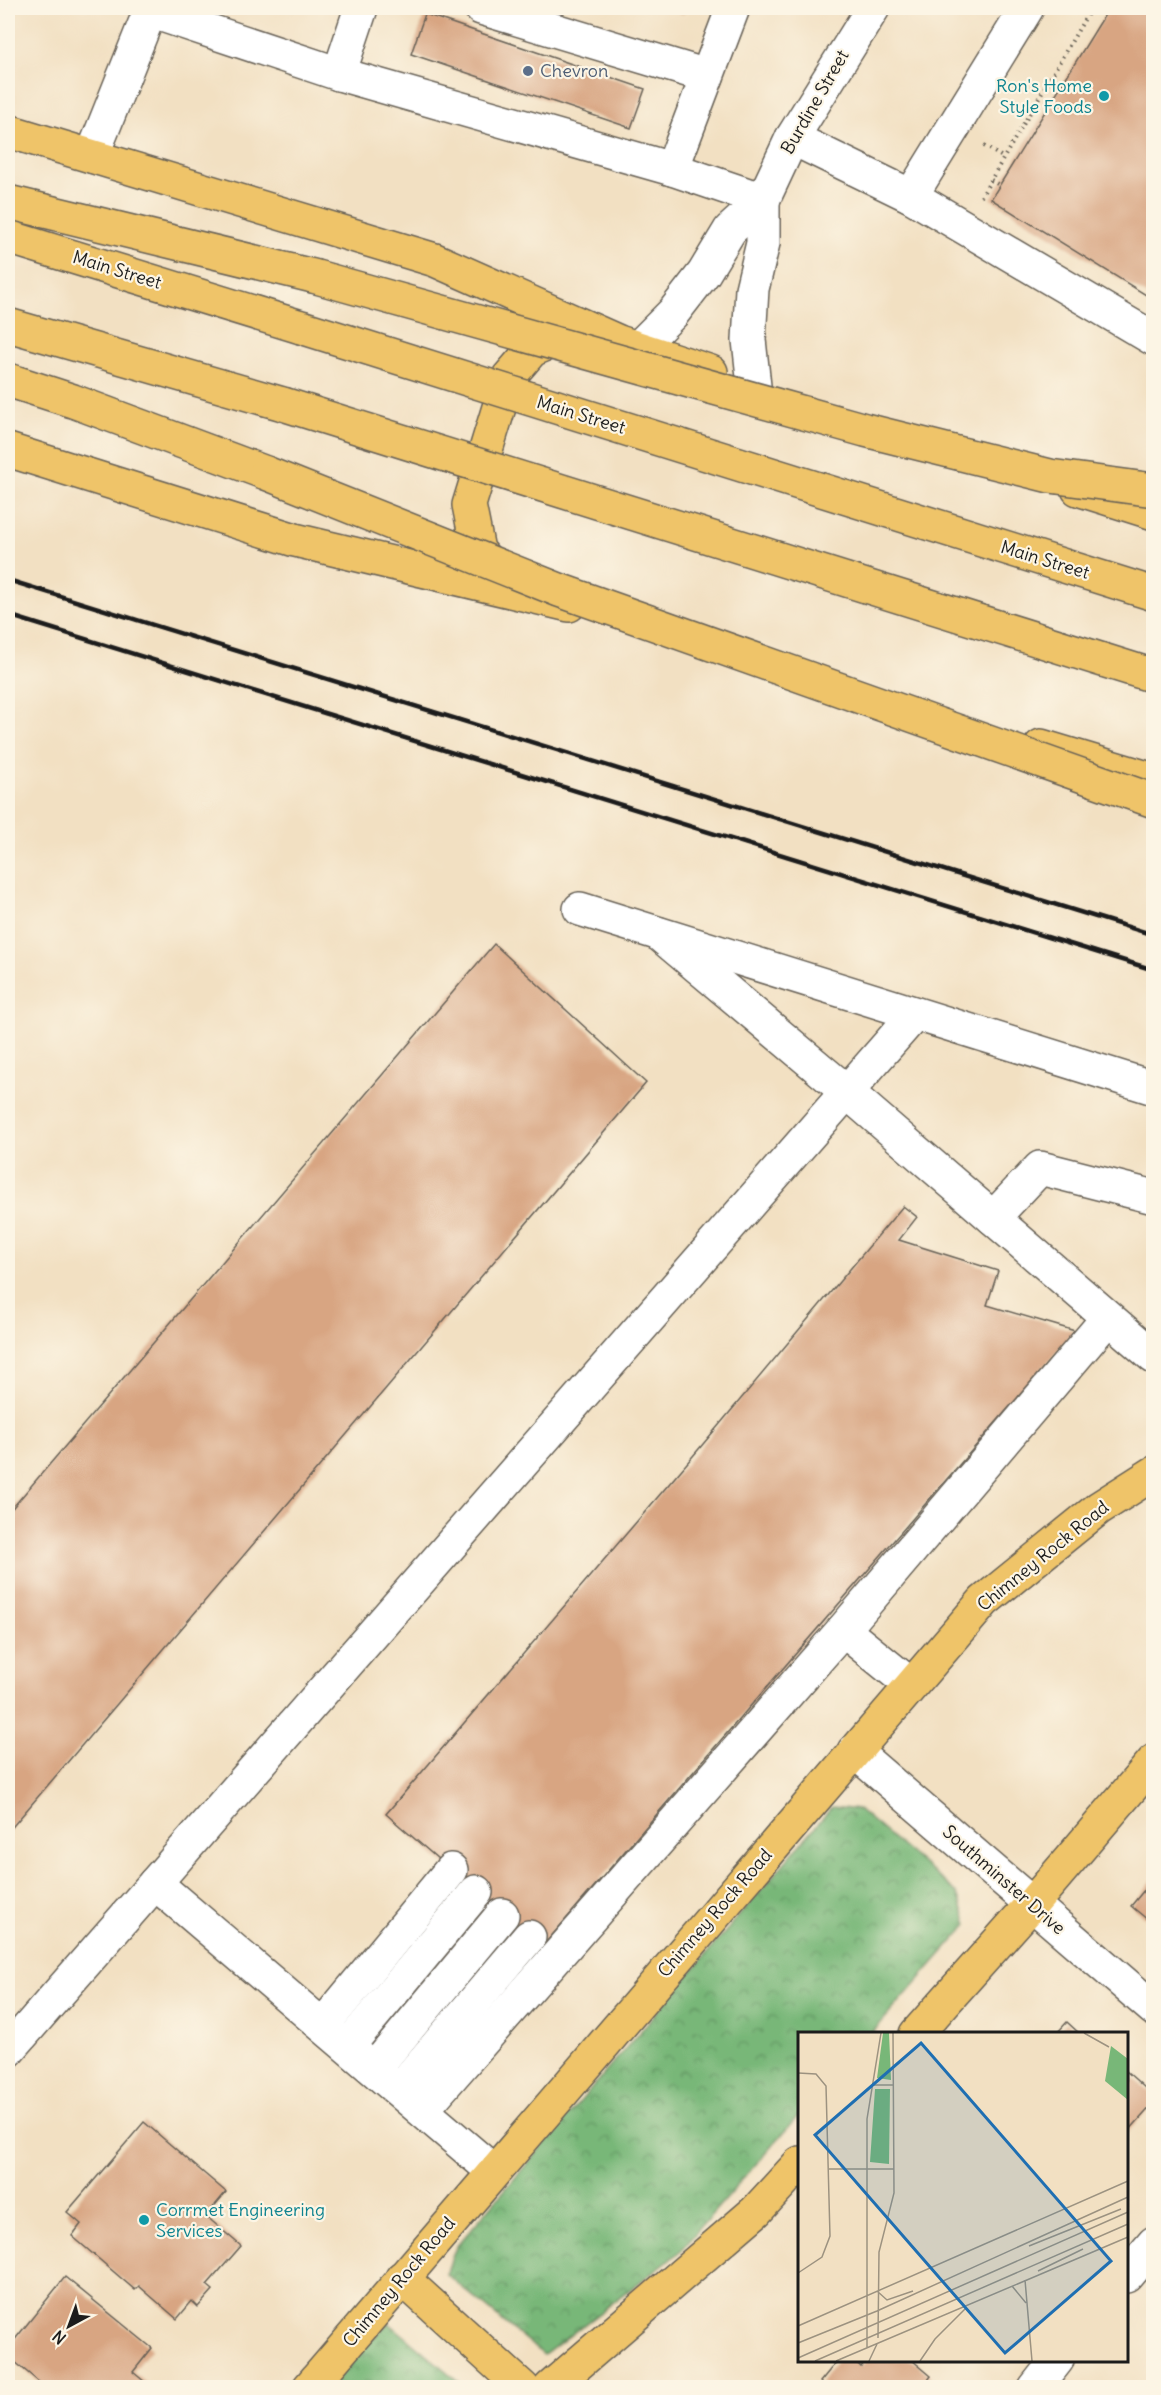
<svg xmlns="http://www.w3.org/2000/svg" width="1161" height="2395" font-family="Delius,sans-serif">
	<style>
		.forest { fill: url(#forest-crowns); stroke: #4a6a4a; stroke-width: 1.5 }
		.building { fill: #d8a582 }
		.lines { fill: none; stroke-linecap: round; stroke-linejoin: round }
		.minor-casing { stroke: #676156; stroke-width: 36 }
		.major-casing { stroke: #676156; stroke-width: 36 }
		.highway-casing { stroke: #676156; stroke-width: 36 }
		.path { stroke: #676156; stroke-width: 4; stroke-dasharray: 1.5 4.5; stroke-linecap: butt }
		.minor { stroke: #fff; stroke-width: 33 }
		.major { stroke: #efc469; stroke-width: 33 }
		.highway { stroke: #efc469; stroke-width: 33 }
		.rail { stroke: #1c1c1c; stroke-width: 4.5 }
		.highway-bridge-casing { stroke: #676156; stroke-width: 36; stroke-linecap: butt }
		.highway-bridge { stroke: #efc469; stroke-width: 33 }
		.service-dot { fill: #5c6f8a; stroke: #fcf5e5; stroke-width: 2 }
		.culture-dot { fill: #0f9aa8; stroke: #fcf5e5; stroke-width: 2 }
		.labels { text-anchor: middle; stroke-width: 4.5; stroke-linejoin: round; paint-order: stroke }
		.service-label { font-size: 18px; fill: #4e5e75; stroke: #fcf5e5; text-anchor: start }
		.culture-label { font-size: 18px; fill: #0d838f; stroke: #fcf5e5; text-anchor: end }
		.street-label { font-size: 18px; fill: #1c1c1c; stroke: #fcf5e5 }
		.inset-road { fill: none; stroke: #9c9280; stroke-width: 1.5 }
		.view { fill: #1f6fb2; fill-opacity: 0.15; stroke: #1f6fb2; stroke-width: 3 }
		.inset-edge { fill: none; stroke: #1c1c1c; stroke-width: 3 }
	</style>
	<defs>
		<pattern id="forest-crowns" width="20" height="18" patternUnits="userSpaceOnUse" patternTransform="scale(1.5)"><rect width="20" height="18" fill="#78b778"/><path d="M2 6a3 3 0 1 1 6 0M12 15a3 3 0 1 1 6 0" fill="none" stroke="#629462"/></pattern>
	</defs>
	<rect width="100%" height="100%" fill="#fcf5e5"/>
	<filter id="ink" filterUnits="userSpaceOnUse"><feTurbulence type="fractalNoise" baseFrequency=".0167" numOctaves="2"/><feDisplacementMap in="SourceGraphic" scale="12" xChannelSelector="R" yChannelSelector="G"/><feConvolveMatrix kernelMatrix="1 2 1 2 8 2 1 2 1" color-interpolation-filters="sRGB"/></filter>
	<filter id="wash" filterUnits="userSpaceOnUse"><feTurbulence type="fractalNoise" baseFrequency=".008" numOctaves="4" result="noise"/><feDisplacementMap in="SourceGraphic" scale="24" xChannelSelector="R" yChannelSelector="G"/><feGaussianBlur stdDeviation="1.35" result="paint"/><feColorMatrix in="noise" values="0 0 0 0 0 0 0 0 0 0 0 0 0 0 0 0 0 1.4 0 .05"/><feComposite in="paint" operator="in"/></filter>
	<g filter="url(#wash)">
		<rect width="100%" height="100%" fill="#f2e0c2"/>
		<g class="forest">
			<polygon points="832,1807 859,1810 956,1892 968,1924 872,2033 800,2034 799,2115 678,2253 544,2355 446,2274 456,2247"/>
			<polygon points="389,2323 465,2387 331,2388 347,2363"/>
		</g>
		<g id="blocks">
			<g class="building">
				<polygon points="665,8 684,8 683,14"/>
				<polygon points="1109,8 1154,8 1154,300 991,199"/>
				<polygon points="425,14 645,89 631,128 411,54"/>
				<polygon points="494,944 646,1083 8,1832 8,1513"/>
				<polygon points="903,1206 917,1217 899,1240 998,1271 987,1305 1075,1331 541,1948 386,1814 693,1456"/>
				<polygon points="1154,1878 1154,1925 1131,1906"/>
				<polygon points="1067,2022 1080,2034 1056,2034"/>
				<polygon points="1126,2071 1154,2096 1154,2103 1126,2134"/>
				<polygon points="144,2122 226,2192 206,2216 241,2246 207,2285 213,2290 198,2307 192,2301 177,2319 139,2286 135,2290 72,2236 81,2224 67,2212"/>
				<polygon points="65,2277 152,2348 133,2372 152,2388 46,2388 8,2356 8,2348"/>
				<polygon points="838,2360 854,2360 861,2367 866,2360 912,2360 931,2376 922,2388 826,2388 820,2382"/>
			</g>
		</g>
	</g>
	<g filter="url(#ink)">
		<use href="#blocks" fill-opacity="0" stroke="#676156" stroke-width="1.5"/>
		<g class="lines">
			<defs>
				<g id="minor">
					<polyline points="481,8 707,76"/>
					<polyline points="339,74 361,8"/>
					<polyline points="792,138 911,196 1154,339"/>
					<polyline points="92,156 150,11 339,74 672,169 763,200"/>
					<polyline points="672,169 733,8"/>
					<polyline points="911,196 1027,8"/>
					<polyline points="638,348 673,313 704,273 730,230 763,200 792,138 873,8"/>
					<polyline points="754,386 749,340 752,289 763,243 763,200"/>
					<polyline points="580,909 1154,1088"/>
					<polyline points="659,934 847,1092 1154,1357"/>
					<polyline points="993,1218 1040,1168 1154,1197"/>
					<polyline points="843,1630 911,1685"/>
					<polyline points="854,1751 1154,2009"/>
					<polyline points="155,1883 493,2171"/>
					<polyline points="323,2025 451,1870"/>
					<polyline points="348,2046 476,1892"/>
					<polyline points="8,2051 915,1014"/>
					<polyline points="374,2069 502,1915"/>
					<polyline points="399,2090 529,1937"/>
					<polyline points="422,2110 843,1630 1108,1318"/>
					<polyline points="1126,2276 1154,2243"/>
					<polyline points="1035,2388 1057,2360"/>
				</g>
				<g id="major">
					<polyline points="916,2034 1032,1904 1154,1761"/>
					<polyline points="402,2278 523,2388"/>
					<polyline points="309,2388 984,1601 1099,1508 1154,1473"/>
					<polyline points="550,2388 756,2211 800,2163"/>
				</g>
				<g id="highway">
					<polyline points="8,131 435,260 619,342 711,372"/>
					<polyline points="8,202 313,276"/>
					<polyline points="8,237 301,327"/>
					<polyline points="8,325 283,404"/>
					<polyline points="8,380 73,401 266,473"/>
					<polyline points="8,450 295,540 569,605"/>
					<polyline points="1078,489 1154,513"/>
					<polyline points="498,575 478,550 469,505 508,378 532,350 568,335"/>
					<polyline points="1041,746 1154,780"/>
				</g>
			</defs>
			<use href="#minor" class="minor-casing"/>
			<use href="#major" class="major-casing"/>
			<use href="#highway" class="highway-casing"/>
			<g class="path">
				<polyline points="984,146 1004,158"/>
				<polyline points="991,180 999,185"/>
				<polyline points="981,197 1091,8"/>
			</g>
			<use href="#minor" class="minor"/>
			<use href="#major" class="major"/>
			<use href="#highway" class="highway"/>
			<g class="rail">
				<polyline points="8,580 1154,935"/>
				<polyline points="8,615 1154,970"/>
			</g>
			<defs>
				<g id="highway-bridge">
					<polyline points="313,276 865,430 1050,476 1154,490"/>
					<polyline points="301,327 1154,594"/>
					<polyline points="283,404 1154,676"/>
					<polyline points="266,473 559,590 1154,801"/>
				</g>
			</defs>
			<use href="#highway-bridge" class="highway-bridge-casing"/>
			<use href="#highway-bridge" class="highway-bridge"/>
		</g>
	</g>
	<circle class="service-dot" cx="528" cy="71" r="6"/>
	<g class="culture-dot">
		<circle cx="1104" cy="96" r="6"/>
		<circle cx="144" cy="2220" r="6"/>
	</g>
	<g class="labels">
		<g class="service-label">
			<text x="540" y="77">Chevron</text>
		</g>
		<g class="culture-label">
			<text x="1092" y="92">Ron's Home<tspan x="1092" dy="21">Style Foods</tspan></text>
			<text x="156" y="2216" text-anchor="start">Corrmet Engineering<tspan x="156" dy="21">Services</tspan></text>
		</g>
		<g class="street-label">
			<text transform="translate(815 102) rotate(-60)" y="6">Burdine Street</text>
			<text transform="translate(117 270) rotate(17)" y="6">Main Street</text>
			<text transform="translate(581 415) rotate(17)" y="6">Main Street</text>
			<text transform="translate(1045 560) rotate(17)" y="6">Main Street</text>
			<text transform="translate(1043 1556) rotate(-39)" y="6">Chimney Rock Road</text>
			<text transform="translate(1004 1880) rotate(41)" y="6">Southminster Drive</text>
			<text transform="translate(715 1913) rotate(-49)" y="6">Chimney Rock Road</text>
			<text transform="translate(399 2282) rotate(-50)" y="6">Chimney Rock Road</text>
		</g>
	</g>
	<g transform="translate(798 2032)">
		<rect width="330" height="330" fill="#f2e0c2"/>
		<path d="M85 1H91L93 48 79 46ZM313 14 330 27V68L307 49ZM77 57H92L91 132 72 130Z" fill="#78b778"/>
		<path class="inset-road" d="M286 1 311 15M0 41 18 42 28 54 32 204 24 225 0 241M74 53H96M31 137H96M231 214 323 177M240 239 285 217M227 248 234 329M214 254 228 271M79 259 89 268 115 259M0 294 330 149M80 306 81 220 96 161 95 1M0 311 79 279 330 165M69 316V87L83 1M0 326 330 180M17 329 330 192M38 329 330 205M71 329 79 312M122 329 137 307 168 276"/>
		<path class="view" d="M123 11 313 229 207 321 17 103Z"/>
		<rect width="330" height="330" class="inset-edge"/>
	</g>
	<rect width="1161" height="2395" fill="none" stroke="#fcf5e5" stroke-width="30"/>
	<g transform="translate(69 2326) rotate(221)" stroke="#fcf5e5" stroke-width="4.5" paint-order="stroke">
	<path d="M0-4.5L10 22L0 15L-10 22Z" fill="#1c1c1c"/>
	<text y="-9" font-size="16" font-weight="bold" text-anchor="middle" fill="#1c1c1c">N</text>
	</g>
</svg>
